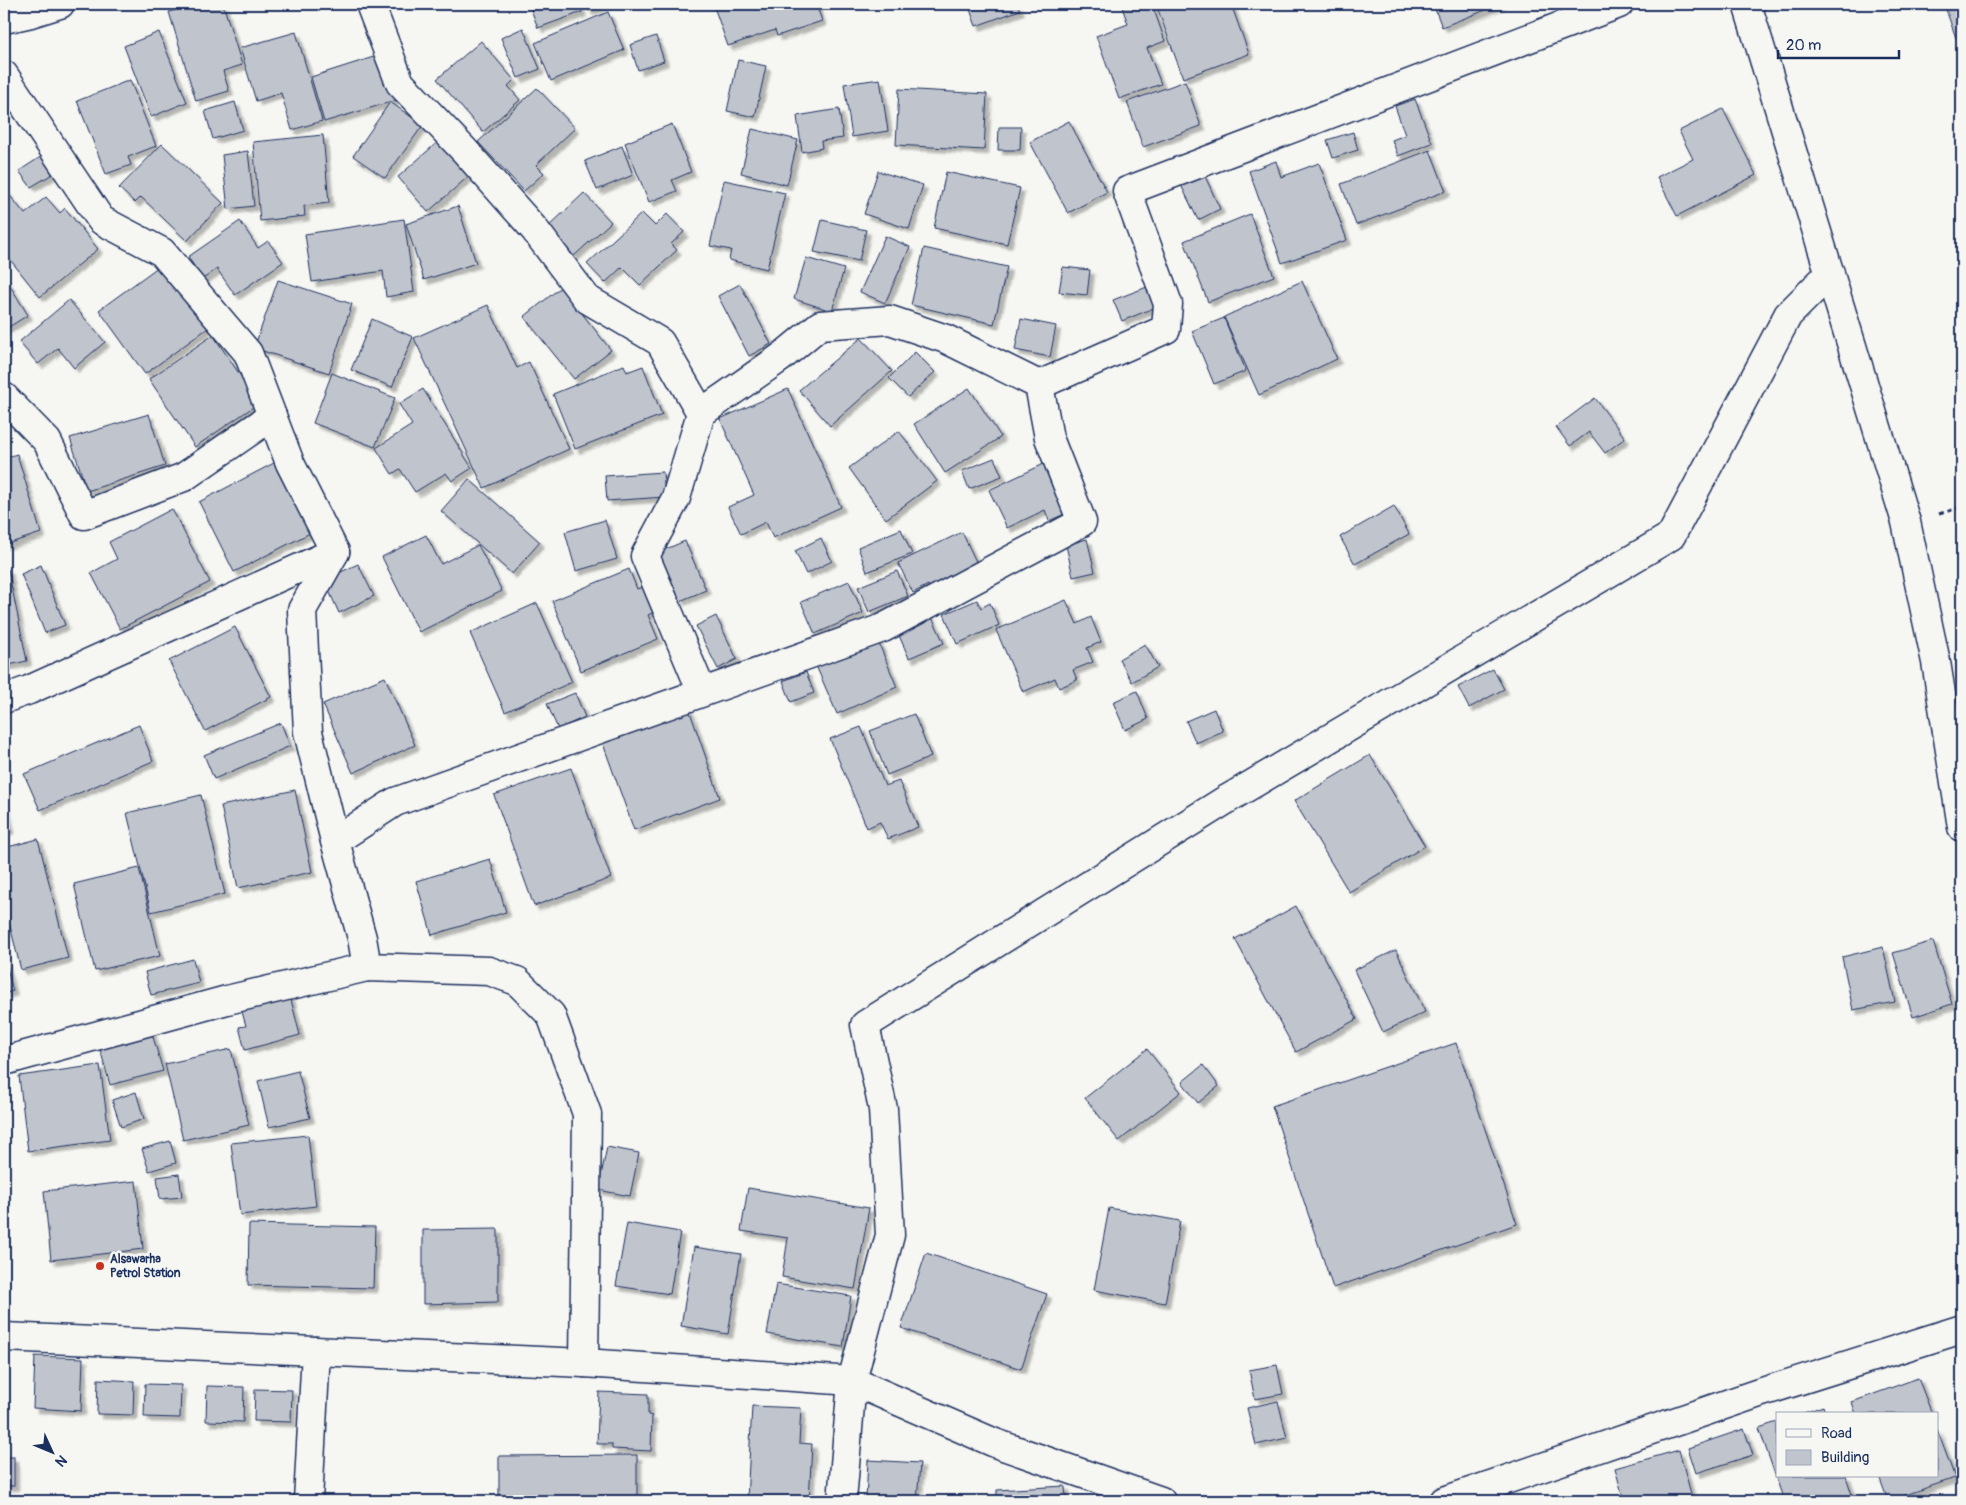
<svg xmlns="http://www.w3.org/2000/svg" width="1966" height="1505" font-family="Pangolin,sans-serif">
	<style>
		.building { fill: #c0c4cd; stroke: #1b2f5e; filter: url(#shadow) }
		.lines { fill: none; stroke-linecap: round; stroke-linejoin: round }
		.street-casing { stroke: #1b2f5e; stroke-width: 31 }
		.secondary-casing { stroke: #1b2f5e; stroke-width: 31 }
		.path { stroke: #1b2f5e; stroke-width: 3; stroke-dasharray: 5 4; stroke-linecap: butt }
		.street { stroke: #f6f6f2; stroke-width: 28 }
		.secondary { stroke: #f6f6f2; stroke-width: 28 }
		.poi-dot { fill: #c8321e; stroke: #f6f6f2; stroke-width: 2 }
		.labels { text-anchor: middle; stroke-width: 5; stroke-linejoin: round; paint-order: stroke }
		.poi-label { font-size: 12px; font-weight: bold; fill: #1b2f5e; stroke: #f6f6f2; text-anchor: start }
	</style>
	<defs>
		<filter id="shadow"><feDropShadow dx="4.5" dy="4.5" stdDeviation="1" flood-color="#0004"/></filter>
	</defs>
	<rect width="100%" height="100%" fill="#f6f6f2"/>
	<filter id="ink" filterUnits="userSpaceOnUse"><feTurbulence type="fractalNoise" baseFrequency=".02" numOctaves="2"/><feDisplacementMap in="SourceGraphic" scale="10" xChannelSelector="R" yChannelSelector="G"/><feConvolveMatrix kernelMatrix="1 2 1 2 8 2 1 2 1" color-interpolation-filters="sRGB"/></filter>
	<g filter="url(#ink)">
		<g class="building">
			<polygon points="198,4 223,4 242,65 223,71 229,91 196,101 169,12"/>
			<polygon points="529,4 579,4 582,12 538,28"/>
			<polygon points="586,4 608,4 588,11"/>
			<polygon points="713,4 816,4 822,21 777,36 775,30 728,46"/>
			<polygon points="968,4 1017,4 1020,10 976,26"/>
			<polygon points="1131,4 1152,4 1165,41 1147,48 1161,84 1119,99 1096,36 1128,24 1122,7"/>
			<polygon points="1167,4 1231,4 1249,54 1183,78 1157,7"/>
			<polygon points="1433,4 1501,4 1442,27"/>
			<polygon points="1944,4 1962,4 1962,35 1956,38"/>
			<polygon points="608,12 624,50 551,81 535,43"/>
			<polygon points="523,28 540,69 518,78 501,38"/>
			<polygon points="159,32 187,102 151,117 124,46"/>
			<polygon points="296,32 322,121 292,130 281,93 256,101 240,48"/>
			<polygon points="656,36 664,61 638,70 630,45"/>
			<polygon points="481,41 514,80 508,86 520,100 483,132 437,79"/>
			<polygon points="383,54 397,100 324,122 311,77"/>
			<polygon points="738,60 766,66 755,117 727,111"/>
			<polygon points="880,79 888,131 852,137 844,84"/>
			<polygon points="130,80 156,146 128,157 131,165 106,174 77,101"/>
			<polygon points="1185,81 1201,126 1143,147 1127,102"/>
			<polygon points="537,88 575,128 536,165 544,173 524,191 478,142"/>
			<polygon points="899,89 987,94 984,150 896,145"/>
			<polygon points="1415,99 1432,143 1398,156 1392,140 1405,135 1395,106"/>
			<polygon points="235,102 243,130 213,139 205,111"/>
			<polygon points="390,102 423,125 385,178 353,156"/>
			<polygon points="839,109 843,138 821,141 822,148 802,152 797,116"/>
			<polygon points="1723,109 1756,175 1677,216 1657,177 1693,159 1679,131"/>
			<polygon points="1069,121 1107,192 1068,213 1030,142"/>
			<polygon points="672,124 691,172 672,180 677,191 649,202 625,143"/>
			<polygon points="999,127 1021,127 1020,150 998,150"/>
			<polygon points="752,129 798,140 787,185 741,173"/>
			<polygon points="1353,132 1358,150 1333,158 1327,140"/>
			<polygon points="323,135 329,203 304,206 305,216 260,221 253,142"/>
			<polygon points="440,140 470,175 428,212 398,177"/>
			<polygon points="162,144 223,203 187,241 141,197 135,203 119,188"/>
			<polygon points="622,146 633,175 597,190 585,161"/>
			<polygon points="1430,150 1446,191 1356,225 1341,184"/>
			<polygon points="248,151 254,206 228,209 222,155"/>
			<polygon points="42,156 54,173 31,187 19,171"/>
			<polygon points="1276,161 1281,177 1319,163 1347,240 1282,263 1249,171"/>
			<polygon points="878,171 923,185 909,229 864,214"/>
			<polygon points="946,172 1020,188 1007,244 934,228"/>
			<polygon points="1204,174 1220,209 1198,220 1181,185"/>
			<polygon points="724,180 785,193 767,269 729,260 731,250 710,246"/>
			<polygon points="6,191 25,214 46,197 60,213 65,208 98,249 40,297 4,252 4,193"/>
			<polygon points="584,193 611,222 574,256 547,228"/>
			<polygon points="458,206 476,263 424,280 406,224"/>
			<polygon points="642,213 655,226 667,214 684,232 671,244 677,250 640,285 622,267 605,283 587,264"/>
			<polygon points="1250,214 1274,276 1208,302 1184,241"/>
			<polygon points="404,219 414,292 386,297 383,271 312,282 305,234"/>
			<polygon points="822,220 866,230 859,261 814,252"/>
			<polygon points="240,221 258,248 268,241 283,262 235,295 217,269 203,279 188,257"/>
			<polygon points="885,236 910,247 885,303 860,292"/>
			<polygon points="924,248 1007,267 994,324 911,305"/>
			<polygon points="806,258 844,269 832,311 794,299"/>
			<polygon points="162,264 208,328 145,374 99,310"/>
			<polygon points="1063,267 1090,270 1087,295 1059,292"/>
			<polygon points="4,276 28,315 4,330"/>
			<polygon points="278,280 352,304 329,373 254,348"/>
			<polygon points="1302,281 1337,359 1259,395 1224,317"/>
			<polygon points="740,284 771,344 749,356 718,296"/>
			<polygon points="561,287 611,350 574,379 524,317"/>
			<polygon points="1147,287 1156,307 1122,321 1113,300"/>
			<polygon points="69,300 105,342 74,368 58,348 38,364 19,342"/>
			<polygon points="488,305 517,368 529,362 569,449 484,488 414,338"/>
			<polygon points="1224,318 1246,371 1214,384 1192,331"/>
			<polygon points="372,319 413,337 392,387 351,370"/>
			<polygon points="1021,319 1056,326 1050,357 1015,350"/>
			<polygon points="213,335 259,403 195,447 149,379"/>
			<polygon points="861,338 892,371 830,426 799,390"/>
			<polygon points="915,352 935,372 908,397 889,378"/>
			<polygon points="624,365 627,372 643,366 662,415 575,449 553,394"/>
			<polygon points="332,373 395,398 375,447 313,423"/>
			<polygon points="969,388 1001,437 945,473 914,424"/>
			<polygon points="423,389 472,468 452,481 446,473 415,492 400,469 392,474 376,448 412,425 399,404"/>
			<polygon points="788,389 841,507 773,538 766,522 741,534 728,507 754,495 720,419"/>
			<polygon points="1595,398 1625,438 1605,453 1589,432 1570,446 1556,427"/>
			<polygon points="149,414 165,466 87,491 70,438"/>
			<polygon points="899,431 937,481 886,519 849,468"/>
			<polygon points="17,454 41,533 4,545 4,458"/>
			<polygon points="994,458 1002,476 969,489 962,471"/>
			<polygon points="274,463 310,533 234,572 199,502"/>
			<polygon points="1046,463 1069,512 1049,521 1045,510 1007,528 989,490"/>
			<polygon points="663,472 665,497 607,501 605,476"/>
			<polygon points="469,479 540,542 512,574 441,511"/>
			<polygon points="1394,506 1409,534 1355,564 1340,537"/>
			<polygon points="172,509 210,582 120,629 91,573 117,559 109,542"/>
			<polygon points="605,520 617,559 576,571 565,532"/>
			<polygon points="901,529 912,554 867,572 858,547"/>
			<polygon points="962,532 980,570 932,593 928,585 913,593 898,563"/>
			<polygon points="426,535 441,564 478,545 502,591 419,632 382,557"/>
			<polygon points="821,538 832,561 806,574 795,551"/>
			<polygon points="1087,539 1095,572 1073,577 1066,545"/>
			<polygon points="685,541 706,590 680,601 659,552"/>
			<polygon points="358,564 374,596 339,613 324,580"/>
			<polygon points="41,565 65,625 45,633 21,574"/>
			<polygon points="8,569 27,661 4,666 4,570"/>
			<polygon points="629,569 637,589 643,587 654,612 648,615 658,639 581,671 552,601"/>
			<polygon points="897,571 908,596 869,612 858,587"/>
			<polygon points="849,581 863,613 815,634 801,602"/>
			<polygon points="977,600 981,608 990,603 999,625 957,644 944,614"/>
			<polygon points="1066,600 1077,624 1091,617 1101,642 1087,648 1093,662 1073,670 1077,680 1059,688 1055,678 1023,692 996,630"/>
			<polygon points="537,603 572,682 505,712 470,633"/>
			<polygon points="931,615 944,643 909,658 897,631"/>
			<polygon points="716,616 737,659 718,669 696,626"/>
			<polygon points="235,627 271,697 205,731 169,661"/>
			<polygon points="875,634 897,687 837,714 814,661"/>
			<polygon points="1145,644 1158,667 1132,682 1119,659"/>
			<polygon points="1493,669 1504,689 1469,708 1458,687"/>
			<polygon points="806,672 814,693 791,702 783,681"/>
			<polygon points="385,677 415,745 353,773 323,704"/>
			<polygon points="1137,691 1148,719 1125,730 1113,702"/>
			<polygon points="575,693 585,717 558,729 547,704"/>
			<polygon points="689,709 720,798 634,830 602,741"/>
			<polygon points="1214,709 1223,731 1196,743 1186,721"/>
			<polygon points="914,714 931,757 887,775 870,731"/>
			<polygon points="281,723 290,746 214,779 204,755"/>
			<polygon points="139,725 153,761 40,810 24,774"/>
			<polygon points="861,727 885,786 899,781 918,827 888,839 880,822 867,828 830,739"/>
			<polygon points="1370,755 1425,846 1349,892 1294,801"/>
			<polygon points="571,768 611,878 534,906 494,795"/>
			<polygon points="295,790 312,872 238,888 221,806"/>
			<polygon points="201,795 225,894 151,912 127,813"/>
			<polygon points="4,799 10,829 4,831"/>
			<polygon points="38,839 68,958 21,970 4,902 4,848"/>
			<polygon points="490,859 506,912 432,935 416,881"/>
			<polygon points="139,868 160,956 95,971 74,884"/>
			<polygon points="1296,906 1357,1019 1296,1052 1235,939"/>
			<polygon points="1933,941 1952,1004 1913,1017 1893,953"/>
			<polygon points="1883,947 1895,1002 1853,1010 1842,957"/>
			<polygon points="1396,950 1425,1012 1383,1032 1354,970"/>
			<polygon points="4,957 13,991 4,994"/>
			<polygon points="193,959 199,983 151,995 145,972"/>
			<polygon points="288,988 300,1035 245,1050 239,1027 246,1026 239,1001"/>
			<polygon points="151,1030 163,1071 110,1085 99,1045"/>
			<polygon points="1456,1043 1517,1224 1333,1288 1272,1106"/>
			<polygon points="231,1049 249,1125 183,1140 165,1064"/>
			<polygon points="1147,1049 1181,1092 1119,1141 1085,1098"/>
			<polygon points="100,1065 110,1140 28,1151 19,1076"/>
			<polygon points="1203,1065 1219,1086 1198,1103 1182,1082"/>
			<polygon points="298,1071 310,1118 269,1127 258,1081"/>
			<polygon points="136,1092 144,1119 121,1127 112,1100"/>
			<polygon points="308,1135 316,1206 240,1215 231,1143"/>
			<polygon points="170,1141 176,1163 149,1171 142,1149"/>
			<polygon points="607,1147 639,1153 630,1196 598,1190"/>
			<polygon points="179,1174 182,1197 160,1199 157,1177"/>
			<polygon points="136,1181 143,1249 51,1260 44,1191"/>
			<polygon points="748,1188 869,1208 855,1289 782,1277 788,1238 741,1231"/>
			<polygon points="1109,1208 1180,1221 1165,1303 1094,1290"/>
			<polygon points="627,1223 680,1232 670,1294 616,1286"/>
			<polygon points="249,1224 375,1227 373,1288 248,1285"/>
			<polygon points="498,1229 498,1302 423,1304 423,1230"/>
			<polygon points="694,1247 741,1254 728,1334 681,1326"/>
			<polygon points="926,1253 1047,1294 1021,1369 901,1328"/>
			<polygon points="776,1284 851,1296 843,1347 767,1334"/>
			<polygon points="35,1356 83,1358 81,1411 33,1408"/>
			<polygon points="1277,1365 1283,1394 1255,1399 1249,1370"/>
			<polygon points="1918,1378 1932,1414 1856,1414 1852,1402"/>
			<polygon points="98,1379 134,1381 133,1415 97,1414"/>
			<polygon points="145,1384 181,1385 180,1418 144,1417"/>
			<polygon points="207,1386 244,1387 243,1422 206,1421"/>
			<polygon points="255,1389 292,1390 291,1422 254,1421"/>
			<polygon points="599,1392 648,1394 648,1415 652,1416 651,1451 612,1449 612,1444 597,1444"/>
			<polygon points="1278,1401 1287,1438 1256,1445 1247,1408"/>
			<polygon points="752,1406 801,1408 799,1443 812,1444 809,1501 747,1501"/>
			<polygon points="1823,1406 1826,1414 1801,1414"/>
			<polygon points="1777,1422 1777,1476 1846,1476 1853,1498 1844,1501 1784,1501 1759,1428"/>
			<polygon points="1744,1429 1753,1455 1696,1473 1688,1448"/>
			<polygon points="1937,1429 1955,1478 1888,1501 1879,1476 1937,1476"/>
			<polygon points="1679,1450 1693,1501 1624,1501 1615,1468"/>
			<polygon points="637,1455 637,1501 499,1501 499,1456"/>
			<rect x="4" y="1457" width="10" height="29"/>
			<polygon points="868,1460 920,1463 917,1501 866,1501"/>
			<polygon points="1065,1486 1066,1501 997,1501 997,1490"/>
		</g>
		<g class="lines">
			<defs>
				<g id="street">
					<polyline points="370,4 400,83 465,151 535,230 587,299 660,342 701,413"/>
					<polyline points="4,19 31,13 60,4"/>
					<polyline points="4,75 101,220 162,252 248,353 290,463 335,552 302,610 308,732 335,841"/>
					<polyline points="1039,385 1166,329 1168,304 1127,191 1619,4"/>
					<polyline points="4,397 47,441 84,515 184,477 272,416"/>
					<polyline points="4,699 29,690 335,552"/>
					<polyline points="367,967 362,938 335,841 395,802 883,628 1082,522 1049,438 1039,385 946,339 890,320 820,325 780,358 701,413 676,498 645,556 702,692"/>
					<polyline points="4,1061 227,1000 367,967 489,971 517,981 551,1015 587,1114 584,1363"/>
					<polyline points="308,1501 316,1351"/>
					<polyline points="842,1501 852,1381 890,1235 883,1109 865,1025 1229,798 1671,536 1788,315 1830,273"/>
				</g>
				<g id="secondary">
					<polyline points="1747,4 1906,522 1936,662 1962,827"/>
					<polyline points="4,1337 584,1363 852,1381 995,1443 1161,1501"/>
					<polyline points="1444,1501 1759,1393 1962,1329"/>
				</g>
			</defs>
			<use href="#street" class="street-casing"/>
			<use href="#secondary" class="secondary-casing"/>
			<polyline class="path" points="1939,514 1962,507"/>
			<use href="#street" class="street"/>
			<use href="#secondary" class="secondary"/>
		</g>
	</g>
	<circle class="poi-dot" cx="100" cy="1266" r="5"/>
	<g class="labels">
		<g class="poi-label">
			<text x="110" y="1263">Alsawarha<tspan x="110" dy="14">Petrol Station</tspan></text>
		</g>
	</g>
	<rect width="1966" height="1505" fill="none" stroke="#f6f6f2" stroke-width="20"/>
	<rect x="10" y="10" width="1946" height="1485" fill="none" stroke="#1b2f5e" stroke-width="2" filter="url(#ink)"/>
	<rect x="1776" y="1412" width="162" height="65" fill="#f6f6f2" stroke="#9ea6b7"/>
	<rect x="1786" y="1429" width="25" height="8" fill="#f6f6f2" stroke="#9ea6b7"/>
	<text x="1821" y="1438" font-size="15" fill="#1b2f5e">Road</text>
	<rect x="1786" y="1450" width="25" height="15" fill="#c0c4cd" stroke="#9ea6b7"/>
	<text x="1821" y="1462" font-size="15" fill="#1b2f5e">Building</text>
	<g transform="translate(52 1452) rotate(134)" stroke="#f6f6f2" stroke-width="4" paint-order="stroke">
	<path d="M0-4L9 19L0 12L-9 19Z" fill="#1b2f5e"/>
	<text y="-8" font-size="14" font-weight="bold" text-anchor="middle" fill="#1b2f5e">N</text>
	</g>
	<path d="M1778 50v8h121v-8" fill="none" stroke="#1b2f5e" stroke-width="2.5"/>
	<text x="1786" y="50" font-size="15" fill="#1b2f5e" stroke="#f6f6f2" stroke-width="4" paint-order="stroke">20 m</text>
</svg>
